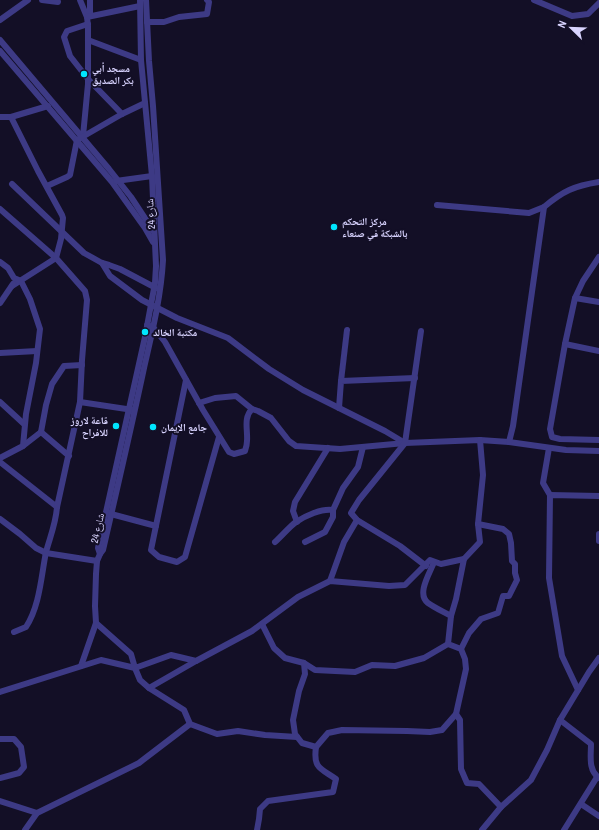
<svg xmlns="http://www.w3.org/2000/svg" width="599" height="830" font-family="'Archivo Narrow','Noto Naskh Arabic',sans-serif">
	<style>
		.lines { fill: none; stroke-linecap: round; stroke-linejoin: round }
		.minor { stroke: #3d3a85; stroke-width: 6 }
		.poi-dot { fill: #00e5ff; stroke: #130f26; stroke-width: 1.5 }
		.labels { text-anchor: middle; stroke-width: 4; stroke-linejoin: round; paint-order: stroke }
		.poi-label { font-size: 10px; font-weight: bold; fill: #d9d4ff; stroke: #130f26; text-anchor: start }
		.street-label { font-size: 10px; fill: #d9d4ff; stroke: #130f26 }
	</style>
	<rect width="100%" height="100%" fill="#130f26"/>
	<g class="lines">
		<g class="minor">
			<polyline points="42,0 58,2"/>
			<polyline points="80,0 87,17"/>
			<polyline points="90,0 90,16"/>
			<polyline points="534,0 572,16 588,14 599,3"/>
			<polyline points="0,20 28,0"/>
			<polyline points="147,22 164,22 179,17 207,14 209,2 207,0"/>
			<polyline points="88,24 67,31 64,37 70,56 88,79 122,114"/>
			<polyline points="0,40 109,169 131,197 154,232"/>
			<polyline points="88,40 141,60"/>
			<polyline points="0,51 112,182 145,228 153,242"/>
			<polyline points="0,117 11,117"/>
			<polyline points="83,136 88,84 88,26 87,17 140,6"/>
			<polyline points="116,181 152,176"/>
			<polyline points="12,184 84,253 102,263 109,265 120,269 156,288"/>
			<polyline points="47,186 67,177 70,175 77,140 122,114 145,103"/>
			<polyline points="437,205 529,213 544,207"/>
			<polyline points="0,209 56,258 12,286"/>
			<polyline points="599,257 583,281 575,298 565,344 550,429 552,437 560,439 599,440"/>
			<polyline points="0,262 8,268 14,278 21,281 30,299 40,329 36,363 26,414 23,446 0,458"/>
			<polyline points="102,263 110,276 142,300 177,318 228,338 269,369 303,390 385,431 405,443"/>
			<polyline points="575,298 599,302"/>
			<polyline points="0,303 13,284"/>
			<path d="M147 325 153 327 165 342 203 410 229 452 234 454 245 451C246 448 247 445 247 441 248 430 243 418 252 409L258 411 271 418 289 441 296 446 340 449 405 443 480 440 509 442 566 450 599 451"/>
			<polyline points="421,331 405,443 359,500 351,513 357,520 400,546 426,566"/>
			<polyline points="565,344 599,351"/>
			<polyline points="0,353 37,351"/>
			<polyline points="186,380 151,550 159,557 177,562 185,557 219,437"/>
			<polyline points="341,381 347,330"/>
			<polyline points="0,402 24,424"/>
			<polyline points="80,402 133,410"/>
			<polyline points="199,403 215,398 236,396 252,409"/>
			<polyline points="339,408 341,381 415,378"/>
			<polyline points="41,432 69,456"/>
			<path d="M509 442 513 426 544 207C563 191 574 186 599 182"/>
			<polyline points="23,446 41,432 46,405 52,384 64,366 82,365"/>
			<polyline points="549,448 543,483 550,495"/>
			<polyline points="0,462 57,507"/>
			<polyline points="111,514 156,526"/>
			<polyline points="0,519 20,534 36,548 46,553 97,561"/>
			<polyline points="297,522 293,511 295,502 328,448"/>
			<polyline points="599,541 599,534"/>
			<path d="M275 542C282 536 289 527 296 522 305 516 322 508 333 510"/>
			<polyline points="305,542 325,532 333,517 333,510 343,488 358,467 363,447"/>
			<polyline points="100,554 98,548 145,337 155,283 156,266 152,176 141,60 140,0"/>
			<path d="M434 562C430 573 416 594 428 603 435 608 444 612 451 616L448 644 461 649 465 659 466 669 456 714 460 720 461 769 467 783 479 784 501 807"/>
			<polyline points="330,581 344,542 357,520"/>
			<polyline points="451,616 456,599 464,559"/>
			<polyline points="96,623 131,654 135,668 171,655 196,661 252,631 298,597 330,581 389,586 405,585 430,560 441,564 464,559 480,542 478,524 483,475 480,440"/>
			<polyline points="262,624 274,648 285,658 304,663 305,674 299,691 293,720 295,734 302,743 316,747 328,733 342,730 407,731 430,732 442,730 456,714"/>
			<path d="M14 632 26 627C40 605 41 577 46 552 50 537 56 523 57 507L80 402 82 360 87 300 85 291 56 258 61 239 63 218 62 215 38 171 11 117 48 106"/>
			<polyline points="461,649 469,633 481,619 498,613 503,596 509,596 517,580 515,573 515,564 512,561 511,543 509,534 503,529 478,524"/>
			<polyline points="196,661 149,688 184,710 190,724 217,734 238,731 265,735 297,737"/>
			<polyline points="304,663 315,670 355,672 372,665 395,666 424,658 448,644"/>
			<path d="M81 666 96 623 95 606 96 574 97 561 100 554 103 550C117 489 131 429 144 368 152 333 161 297 163 260L153 106 149 61 146 0"/>
			<polyline points="578,690 562,656 549,578 550,495 599,496"/>
			<polyline points="0,692 101,660 135,668 140,680 149,688"/>
			<path d="M560 720 591 744C591 756 588 770 599 778"/>
			<polyline points="0,739 14,739 21,747 24,767 19,773 0,778"/>
			<polyline points="0,801 37,813"/>
			<polyline points="581,804 599,816"/>
			<polyline points="25,830 37,813 139,763 190,724"/>
			<path d="M257 830 259 819 260 809 268 801 333 792 336 779C320 768 313 768 316 747"/>
			<polyline points="482,830 501,807 531,780 547,750 560,720 589,672 599,658"/>
			<polyline points="564,830 597,777"/>
		</g>
	</g>
	<g class="poi-dot">
		<circle cx="84" cy="74" r="4"/>
		<circle cx="334" cy="227" r="4"/>
		<circle cx="145" cy="332" r="4"/>
		<circle cx="116" cy="426" r="4"/>
		<circle cx="153" cy="427" r="4"/>
	</g>
	<g class="labels">
		<g class="poi-label">
			<text x="92" y="72">مسجد أبي<tspan x="92" dy="12">بكر الصديق</tspan></text>
			<text x="342" y="225">مركز التحكم<tspan x="342" dy="12">بالشبكة في صنعاء</tspan></text>
			<text x="153" y="336">مكتبة الخالد</text>
			<text x="108" y="424" text-anchor="end">قاعة لاروز<tspan x="108" dy="12">للافراح</tspan></text>
			<text x="161" y="431">جامع الإيمان</text>
		</g>
		<g class="street-label">
			<text transform="translate(150 214) rotate(-94)" y="4">شارع 24</text>
			<text transform="translate(97 528) rotate(-77)" y="4">شارع 24</text>
		</g>
	</g>
	<g transform="translate(571 28) rotate(293)" stroke="#130f26" stroke-width="3" paint-order="stroke">
	<path d="M0-3L7 15L0 10L-7 15Z" fill="#d9d4ff"/>
	<text y="-6" font-size="11" font-weight="bold" text-anchor="middle" fill="#d9d4ff">N</text>
	</g>
</svg>
